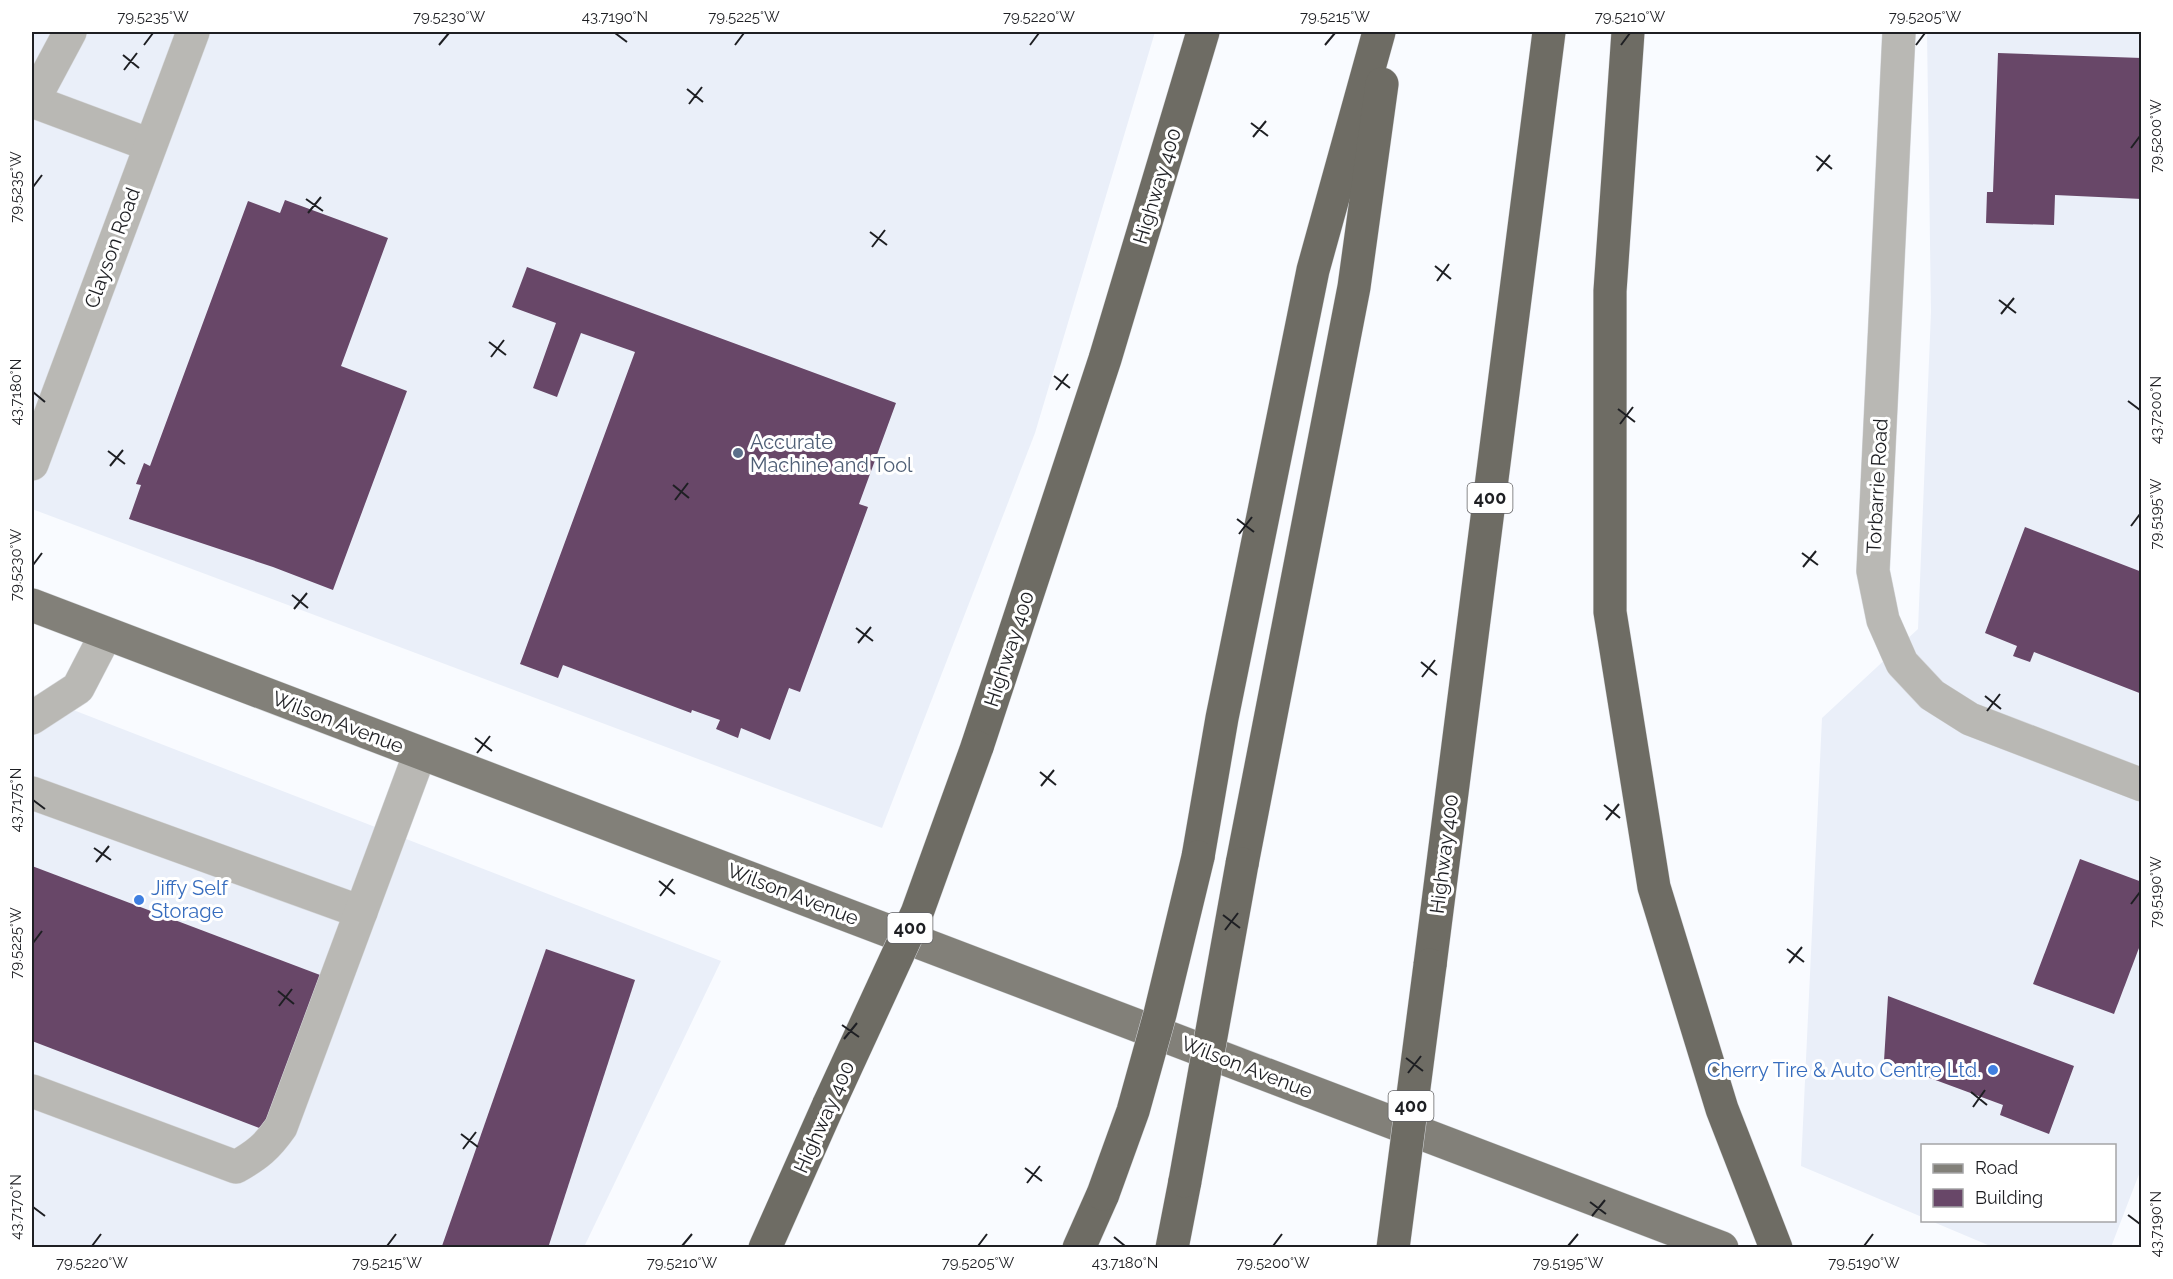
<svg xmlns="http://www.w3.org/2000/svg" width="2173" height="1279" font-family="Raleway,sans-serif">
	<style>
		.built { fill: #eaeff9 }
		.building { fill: #684768 }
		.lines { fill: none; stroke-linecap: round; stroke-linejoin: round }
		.minor-casing { stroke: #d6d8dc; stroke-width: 34 }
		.major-casing { stroke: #d6d8dc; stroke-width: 34 }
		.highway-casing { stroke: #d6d8dc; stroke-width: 34 }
		.minor { stroke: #b9b8b4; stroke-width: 33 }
		.major { stroke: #828079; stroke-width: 33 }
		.highway { stroke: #6e6c64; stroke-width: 33 }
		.highway-bridge-casing { stroke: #d6d8dc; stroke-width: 34; stroke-linecap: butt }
		.highway-bridge { stroke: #6e6c64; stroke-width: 33 }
		.ticks { fill: none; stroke: #1e1f23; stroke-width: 2 }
		.service-dot { fill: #5c6f8a; stroke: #fff; stroke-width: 2 }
		.shop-dot { fill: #3f7fe0; stroke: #fff; stroke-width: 2 }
		.labels { text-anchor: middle; stroke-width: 6; stroke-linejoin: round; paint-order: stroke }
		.shield { fill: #fff; stroke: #626265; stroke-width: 1.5 }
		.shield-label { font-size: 18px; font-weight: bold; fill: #1e1f23 }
		.street-label { font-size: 20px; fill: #1e1f23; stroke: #fff }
		.service-label { font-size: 20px; fill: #4e5e75; stroke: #fff; text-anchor: start }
		.shop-label { font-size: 20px; fill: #366cbe; stroke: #fff; text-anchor: start }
		.neatline { fill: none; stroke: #1e1f23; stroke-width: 2 }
		.ticks-label { font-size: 15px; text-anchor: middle; fill: #1e1f23 }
	</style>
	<rect width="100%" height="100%" fill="#f9fbff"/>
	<g class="built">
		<polygon points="32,32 1155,32 1035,433 882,828 32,509"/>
		<polygon points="1927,32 2141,32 2141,1169 2111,1247 1995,1248 1931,1221 2114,1220 2114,1146 1922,1146 1922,1217 1801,1166 1822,718 1918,629 1931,312"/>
		<polygon points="32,694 721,961 584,1247 32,1247"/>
	</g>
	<g class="building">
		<polygon points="1998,53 2142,58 2142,199 2055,195 2054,225 1986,223 1987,192 1993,192"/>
		<polygon points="285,200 388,238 341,366 407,391 333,590 273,567 129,519 141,485 136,484 144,463 150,466 248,201 280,213"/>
		<polygon points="527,267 896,403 859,504 868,507 800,692 789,688 770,740 741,728 738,738 716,729 720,720 692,710 691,713 563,665 558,678 520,664 635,352 581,333 557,397 533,388 556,323 512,307"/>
		<polygon points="2025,527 2142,572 2142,694 2034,652 2030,662 2013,656 2017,646 1985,633"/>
		<polygon points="2080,859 2142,882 2142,940 2114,1014 2033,984"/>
		<polygon points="32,866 328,978 270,1132 32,1041"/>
		<polygon points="546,949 635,980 548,1248 442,1246"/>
		<polygon points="1888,996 2074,1066 2049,1134 2000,1115 2003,1105 1884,1061"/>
	</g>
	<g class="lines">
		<defs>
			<g id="minor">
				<polyline points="1899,32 1873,571 1883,620 1902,663 1932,695 1970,719 2142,785"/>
				<polyline points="32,101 150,145"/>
				<polyline points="32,103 70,32"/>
				<polyline points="32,464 193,32"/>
				<polyline points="32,718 78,688 106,634"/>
				<polyline points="32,793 361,912"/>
				<path d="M32 1091 236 1167C257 1155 267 1147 281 1127L420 753"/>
			</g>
			<polyline id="major" points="32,605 1722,1248"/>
			<g id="highway">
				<polyline points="1628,32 1610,291 1610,612 1654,887 1722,1109 1776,1248"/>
				<polyline points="977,747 1105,359 1203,32"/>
				<polyline points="1198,857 1222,718 1313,270 1379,32"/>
				<polyline points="1242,864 1354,287 1382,84"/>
				<polyline points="1430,965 1549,32"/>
				<polyline points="765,1248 829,1104"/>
				<polyline points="1079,1248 1103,1194"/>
				<polyline points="1172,1248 1185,1181"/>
			</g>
		</defs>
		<use href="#minor" class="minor-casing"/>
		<use href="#major" class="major-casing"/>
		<use href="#highway" class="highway-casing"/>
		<use href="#minor" class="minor"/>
		<use href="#major" class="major"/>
		<use href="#highway" class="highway"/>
		<defs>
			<g id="highway-bridge">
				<polyline points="829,1104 917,913 977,747"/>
				<polyline points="1185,1181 1242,864"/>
				<polyline points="1103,1194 1133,1111 1160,1014 1198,857"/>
				<polyline points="1393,1248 1430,965"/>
			</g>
		</defs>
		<use href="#highway-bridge" class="highway-bridge-casing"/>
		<use href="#highway-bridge" class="highway-bridge"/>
	</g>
	<path class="ticks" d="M615 33 627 42M144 45 153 33M439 45 449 33M735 45 744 33M1030 45 1039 33M1325 45 1335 33M1621 45 1630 33M1916 45 1925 33M123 55 139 68M124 70 137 53M687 89 703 102M689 104 702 87M1251 123 1268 136M1253 137 1266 121M2131 148 2140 136M1816 156 1832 169M1817 171 1830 155M33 187 42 175M306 199 323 211M308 213 321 197M870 232 887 245M872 247 885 230M1435 266 1451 279M1437 281 1449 264M1999 300 2016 313M2001 314 2014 298M489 342 506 355M491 357 504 340M1054 376 1070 388M1056 390 1068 374M33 392 45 402M2128 401 2140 410M1618 409 1635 422M1620 424 1633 407M108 451 125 464M110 466 123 450M673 485 689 498M675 500 688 483M1237 519 1254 532M2131 526 2140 514M1239 534 1252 517M1802 553 1818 565M33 565 42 553M1803 567 1816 551M292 595 308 608M294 609 307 593M856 628 873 641M858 643 871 627M1421 662 1437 675M1422 677 1435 660M1985 696 2001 709M1987 711 2000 694M475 738 492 751M477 753 490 736M1040 772 1056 785M1041 786 1054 770M33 800 45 809M1604 805 1620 818M1606 820 1619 804M94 848 111 860M96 862 109 846M659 881 675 894M660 896 673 879M2131 904 2140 892M1223 915 1240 928M1225 930 1238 913M33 943 42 931M1787 949 1804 962M1789 963 1802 947M278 991 294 1004M279 1006 292 989M842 1025 859 1037M844 1039 857 1023M1406 1058 1423 1071M1408 1073 1421 1056M1971 1092 1987 1105M1973 1107 1985 1090M461 1134 478 1147M463 1149 476 1132M1025 1168 1042 1181M1027 1183 1040 1166M1590 1202 1606 1214M33 1207 45 1216M2128 1215 2140 1224M1592 1216 1605 1200M1114 1237 1125 1246M92 1246 101 1234M387 1246 396 1234M682 1246 692 1234M978 1246 987 1234M1273 1246 1282 1234M1568 1246 1578 1234M1864 1246 1873 1234"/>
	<circle class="service-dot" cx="738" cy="453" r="6"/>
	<g class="shop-dot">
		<circle cx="139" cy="900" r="6"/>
		<circle cx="1993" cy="1070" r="6"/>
	</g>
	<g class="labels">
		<g class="shield">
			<rect x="1467.5" y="483" width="45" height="30" rx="4.5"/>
			<rect x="887.5" y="913" width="45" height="30" rx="4.5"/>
			<rect x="1388.5" y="1091" width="45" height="30" rx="4.5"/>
		</g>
		<g class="shield-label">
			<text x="1490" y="504">400</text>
			<text x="910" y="934">400</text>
			<text x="1411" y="1112">400</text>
		</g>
		<g class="street-label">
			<text transform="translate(1157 186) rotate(-73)" y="7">Highway 400</text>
			<text transform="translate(112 248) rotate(-70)" y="7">Clayson Road</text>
			<text transform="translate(1877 486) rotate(-87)" y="7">Torbarrie Road</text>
			<text transform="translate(1009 649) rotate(-72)" y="7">Highway 400</text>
			<text transform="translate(338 722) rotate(21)" y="7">Wilson Avenue</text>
			<text transform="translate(1444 854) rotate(-83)" y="7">Highway 400</text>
			<text transform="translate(793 894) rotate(21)" y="7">Wilson Avenue</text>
			<text transform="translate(1247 1067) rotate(21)" y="7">Wilson Avenue</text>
			<text transform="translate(824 1117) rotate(-66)" y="7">Highway 400</text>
		</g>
		<g class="service-label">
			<text x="750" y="449">Accurate<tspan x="750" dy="23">Machine and Tool</tspan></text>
		</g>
		<g class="shop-label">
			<text x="151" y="895">Jiffy Self<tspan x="151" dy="23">Storage</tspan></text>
			<text x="1981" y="1077" text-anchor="end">Cherry Tire &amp; Auto Centre Ltd.</text>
		</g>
	</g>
	<rect width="2173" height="1279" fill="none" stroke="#ffffff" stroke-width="66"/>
	<rect x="1921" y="1144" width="195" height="78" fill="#ffffff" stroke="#a5a5a7" stroke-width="1.5"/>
	<rect x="1933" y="1164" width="30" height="9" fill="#828079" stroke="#a5a5a7" stroke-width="1.5"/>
	<text x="1975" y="1174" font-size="18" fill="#1e1f23">Road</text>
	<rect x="1933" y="1189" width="30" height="18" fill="#684768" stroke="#a5a5a7" stroke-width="1.5"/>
	<text x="1975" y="1204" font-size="18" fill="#1e1f23">Building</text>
	<rect x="33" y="33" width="2107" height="1213" class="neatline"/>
	<g class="ticks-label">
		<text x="153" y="22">79.5235°W</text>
		<text x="449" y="22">79.5230°W</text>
		<text x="615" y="22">43.7190°N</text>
		<text x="744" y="22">79.5225°W</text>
		<text x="1039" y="22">79.5220°W</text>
		<text x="1335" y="22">79.5215°W</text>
		<text x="1630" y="22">79.5210°W</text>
		<text x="1925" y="22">79.5205°W</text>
		<text transform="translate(2156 136) rotate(-90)" y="5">79.5200°W</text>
		<text transform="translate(16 187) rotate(-90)" y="5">79.5235°W</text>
		<text transform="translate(16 392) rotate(-90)" y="5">43.7180°N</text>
		<text transform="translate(2156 410) rotate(-90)" y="5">43.7200°N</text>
		<text transform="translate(2156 514) rotate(-90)" y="5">79.5195°W</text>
		<text transform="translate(16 565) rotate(-90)" y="5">79.5230°W</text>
		<text transform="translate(16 800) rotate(-90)" y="5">43.7175°N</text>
		<text transform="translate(2156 892) rotate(-90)" y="5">79.5190°W</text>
		<text transform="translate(16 943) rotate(-90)" y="5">79.5225°W</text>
		<text transform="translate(16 1207) rotate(-90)" y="5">43.7170°N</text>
		<text transform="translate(2156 1224) rotate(-90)" y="5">43.7190°N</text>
		<text x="92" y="1268">79.5220°W</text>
		<text x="387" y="1268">79.5215°W</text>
		<text x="682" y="1268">79.5210°W</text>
		<text x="978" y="1268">79.5205°W</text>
		<text x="1125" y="1268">43.7180°N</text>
		<text x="1273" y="1268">79.5200°W</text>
		<text x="1568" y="1268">79.5195°W</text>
		<text x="1864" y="1268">79.5190°W</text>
	</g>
</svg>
